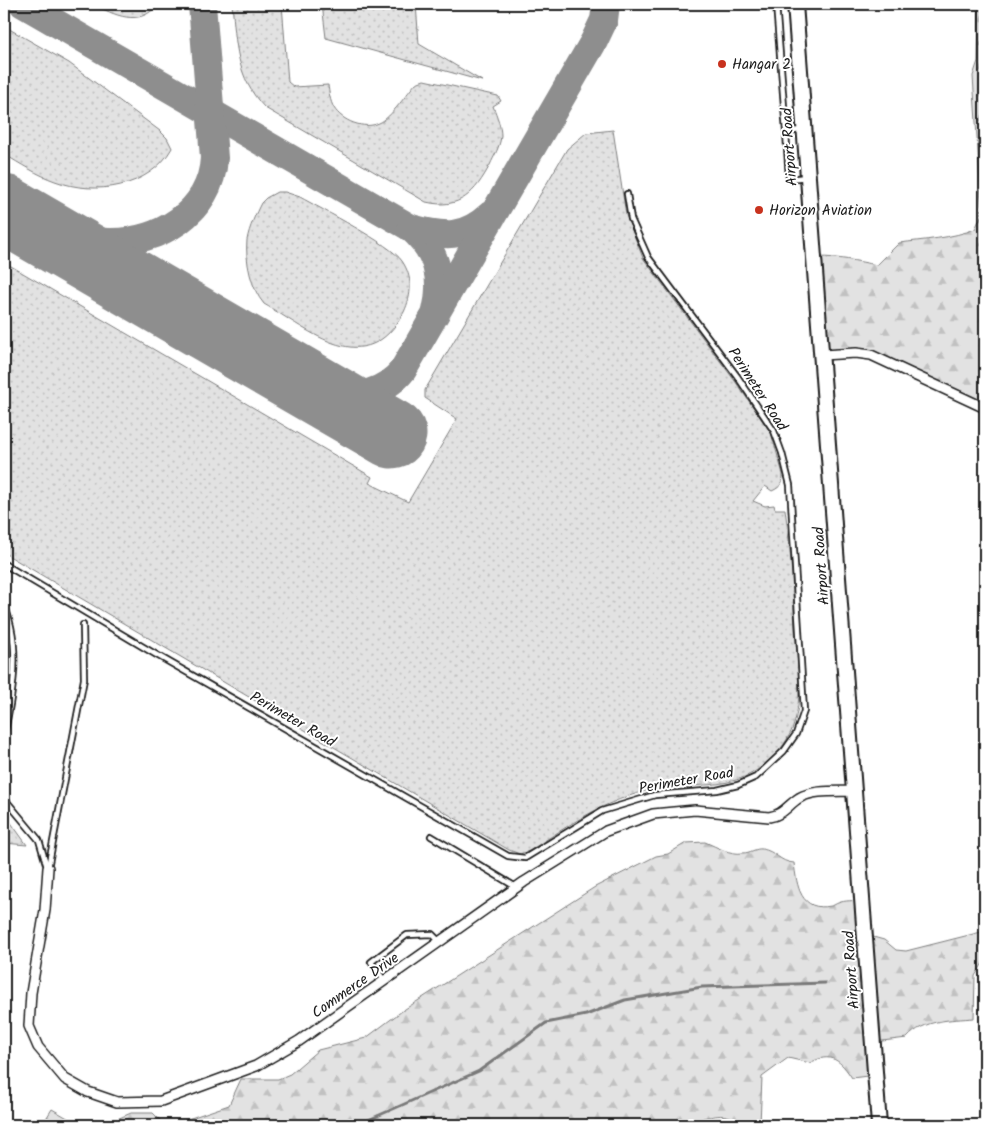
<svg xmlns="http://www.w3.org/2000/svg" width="989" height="1129" font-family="Kalam,sans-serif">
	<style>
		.grass { fill: url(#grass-dots); stroke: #7f7f7f }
		.forest { fill: url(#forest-firs); stroke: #7f7f7f }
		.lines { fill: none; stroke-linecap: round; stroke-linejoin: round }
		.stream { stroke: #7a7a7a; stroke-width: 3 }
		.taxiway { stroke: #8e8e8e; stroke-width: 28 }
		.runway { stroke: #8e8e8e; stroke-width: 69 }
		.service-casing { stroke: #1c1c1c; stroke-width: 8 }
		.minor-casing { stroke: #1c1c1c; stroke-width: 12 }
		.secondary-casing { stroke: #1c1c1c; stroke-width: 18 }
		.service { stroke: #fff; stroke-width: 4.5 }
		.minor { stroke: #fff; stroke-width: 9 }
		.secondary { stroke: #fff; stroke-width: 14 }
		.poi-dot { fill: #c8321e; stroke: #fff; stroke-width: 2 }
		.labels { text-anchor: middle; stroke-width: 4; stroke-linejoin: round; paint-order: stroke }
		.poi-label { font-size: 15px; fill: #1c1c1c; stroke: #fff; text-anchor: start }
		.street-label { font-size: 15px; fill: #1c1c1c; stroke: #fff }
	</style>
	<defs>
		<pattern id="grass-dots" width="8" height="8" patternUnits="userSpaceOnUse" patternTransform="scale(1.25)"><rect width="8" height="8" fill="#e2e2e2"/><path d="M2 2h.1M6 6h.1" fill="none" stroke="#c1c1c1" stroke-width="1.8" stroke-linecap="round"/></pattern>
		<pattern id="forest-firs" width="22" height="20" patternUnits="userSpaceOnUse" patternTransform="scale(1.25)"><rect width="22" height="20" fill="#e2e2e2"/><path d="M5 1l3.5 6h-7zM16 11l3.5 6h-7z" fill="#c1c1c1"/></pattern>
	</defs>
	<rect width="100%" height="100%" fill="#fff"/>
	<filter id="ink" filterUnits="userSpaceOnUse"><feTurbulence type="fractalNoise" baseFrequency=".02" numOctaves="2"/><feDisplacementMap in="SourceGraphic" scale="10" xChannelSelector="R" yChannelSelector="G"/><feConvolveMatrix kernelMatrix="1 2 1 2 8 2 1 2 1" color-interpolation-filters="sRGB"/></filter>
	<g filter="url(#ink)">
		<g class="grass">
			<path d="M93 4H158C140 28 114 15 93 4Z"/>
			<path d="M232 4H282L288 82 294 87 328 85C329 92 330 101 334 108 342 121 364 130 379 123 391 118 407 93 416 83L424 80 498 96 501 101 493 106C497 116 501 126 501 136 500 147 494 156 490 165 475 193 460 210 426 202L265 108C236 78 236 43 232 4Z"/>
			<polygon points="322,4 416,4 419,44 482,81 326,38"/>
			<path d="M4 26 69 63 160 131 167 138 172 148C150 188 95 196 55 181 38 175 20 164 4 154Z"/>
			<path d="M613 130 626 215 643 258 735 381 771 433 783 474C783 483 781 487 772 491L765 486 753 501 765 506 774 505 775 509H785C791 549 793 590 795 630 797 662 804 696 793 727 784 751 760 773 736 780 710 788 680 784 654 789 604 800 571 824 529 851L520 854 509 850 4 553V262L372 477 369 483 408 502 457 419 425 398V390L567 149 586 133Z"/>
			<path d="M277 192H285L300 197C321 209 391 244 402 261 413 277 412 295 404 312 366 382 311 331 264 304 251 289 245 260 247 240 249 228 256 213 261 203L266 198Z"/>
			<polygon points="4,813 27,845 4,843"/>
		</g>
		<g class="forest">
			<path d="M979 4H985V408L872 355H824L818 257C838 257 857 261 877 265L899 243C923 240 953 238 975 229L982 214 973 76 978 61Z"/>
			<path d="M705 842C717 847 730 855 743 853 750 853 756 848 762 849 776 851 779 862 794 863 797 886 800 912 831 906 833 906 837 903 838 903 845 900 854 901 862 900L866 935 884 940 896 950 906 951 985 931V960L975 976 974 1018C951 1020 924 1019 907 1038L874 1042 875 1075 852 1078C841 1061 831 1051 810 1063L788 1058 762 1077 760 1124 738 1125C731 1111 716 1116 703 1118L698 1125H179V1122L229 1105 241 1079H278L290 1074 318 1050 366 1038 402 1011 595 887 656 856 668 854 686 843Z"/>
			<polygon points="52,1109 71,1120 92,1125 42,1125"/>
			<polygon points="131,1113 153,1113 165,1125 103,1125"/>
		</g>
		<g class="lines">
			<polyline class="stream" points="357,1125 479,1071 546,1023 586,1015 625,1000 702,987 825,983"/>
			<g class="taxiway">
				<path d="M23 4 411 228C437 251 444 278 436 311"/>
				<path d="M36 228C60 233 83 241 108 242 158 243 211 213 214 158L202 4"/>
				<path d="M411 228C444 237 464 239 490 215"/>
				<path d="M329 398C356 399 386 392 403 370L594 41 604 20 606 4"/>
			</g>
			<polyline class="runway" points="4,209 392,434"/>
			<defs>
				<g id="service">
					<polyline points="776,4 786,132 801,130"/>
					<polyline points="786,132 789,179 807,177"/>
					<polyline points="4,564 155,654 508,856 525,858 602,811 655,795 717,790 738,785 756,777 784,751 796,734 804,711 790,485 782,453 774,431 737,376 648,257 631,219 627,194"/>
					<path d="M4 605C22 646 13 693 4 735"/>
					<polyline points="4,798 39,840 47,867"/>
					<polyline points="431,836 516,887"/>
					<polyline points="48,868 84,679 83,625"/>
					<polyline points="384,980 371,962 407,935 432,934 440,942"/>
				</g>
				<g id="minor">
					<polyline points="822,355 856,353 871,355 985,408"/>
					<path d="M48 868 45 910 31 993 29 1026 38 1047 65 1079 88 1092 117 1102 161 1101 256 1066 299 1041 524 882 606 831 653 814 695 810 769 817C783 815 788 805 799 798 814 789 839 792 855 791"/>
				</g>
				<polyline id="secondary" points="795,4 879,1125"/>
			</defs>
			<use href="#service" class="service-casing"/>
			<use href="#minor" class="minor-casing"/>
			<use href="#secondary" class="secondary-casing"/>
			<use href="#service" class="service"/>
			<use href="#minor" class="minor"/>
			<use href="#secondary" class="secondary"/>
		</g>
	</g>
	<g class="poi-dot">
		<circle cx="722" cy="64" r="5"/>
		<circle cx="759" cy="210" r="5"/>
	</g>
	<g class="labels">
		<g class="poi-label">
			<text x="732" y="69">Hangar 2</text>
			<text x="769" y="215">Horizon Aviation</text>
		</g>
		<g class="street-label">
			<text transform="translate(789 147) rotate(-94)" y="5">Airport Road</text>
			<text transform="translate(758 389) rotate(57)" y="5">Perimeter Road</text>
			<text transform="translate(821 566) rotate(-94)" y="5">Airport Road</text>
			<text transform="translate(293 719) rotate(30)" y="5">Perimeter Road</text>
			<text transform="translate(686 780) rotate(-10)" y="5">Perimeter Road</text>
			<text transform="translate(851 970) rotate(-94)" y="5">Airport Road</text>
			<text transform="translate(355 985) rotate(-35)" y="5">Commerce Drive</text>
		</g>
	</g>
	<rect width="989" height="1129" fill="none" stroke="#fff" stroke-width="20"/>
	<rect x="10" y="10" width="969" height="1109" fill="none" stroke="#1c1c1c" stroke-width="2" filter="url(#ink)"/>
</svg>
